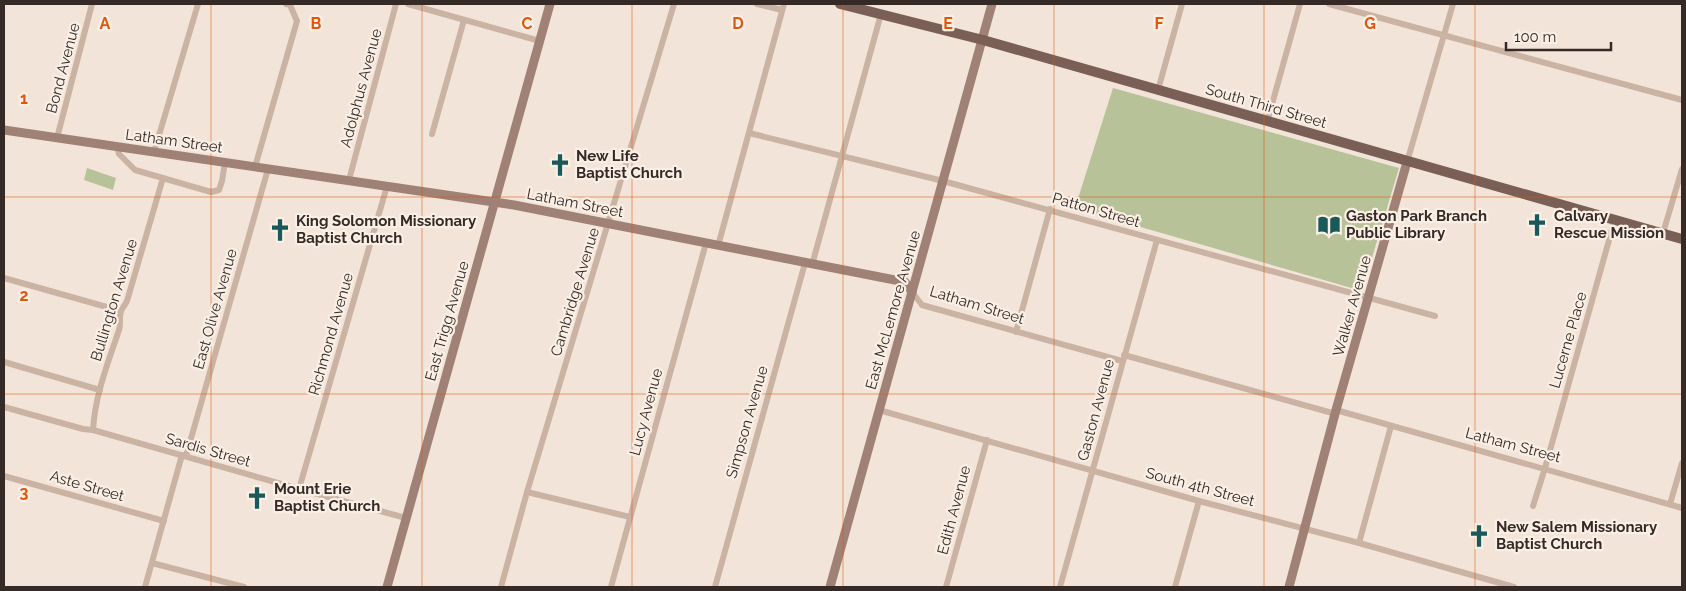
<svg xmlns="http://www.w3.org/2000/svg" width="1686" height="591" font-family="Raleway,sans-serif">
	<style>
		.green { fill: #b7c298 }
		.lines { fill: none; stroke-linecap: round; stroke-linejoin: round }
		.street { stroke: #cbb3a4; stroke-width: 6 }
		.secondary { stroke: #9f8175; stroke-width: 9 }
		.primary { stroke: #795f56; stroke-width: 10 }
		.grid { fill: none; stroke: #df570d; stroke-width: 1; stroke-opacity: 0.55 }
		.labels { text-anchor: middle; stroke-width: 4.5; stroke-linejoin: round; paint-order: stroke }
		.street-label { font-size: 15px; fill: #362a26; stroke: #faefe5 }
		.poi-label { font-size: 15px; font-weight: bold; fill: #362a26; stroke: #faefe5; text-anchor: start }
		.grid-label { font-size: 16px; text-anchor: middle; font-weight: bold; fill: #df570d; stroke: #faefe5; stroke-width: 4.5; stroke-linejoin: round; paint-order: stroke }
	</style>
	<rect width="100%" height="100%" fill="#f3e4d9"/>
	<g class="green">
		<polygon points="1113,88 1399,168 1362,291 1075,208"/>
		<polygon points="87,168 116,178 113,190 84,180"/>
	</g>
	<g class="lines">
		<g class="street">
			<polyline points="408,4 540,41"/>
			<polyline points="757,4 782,10"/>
			<polyline points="1329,4 1682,100"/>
			<polyline points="1158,90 1182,4"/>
			<polyline points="1267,122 1300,4"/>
			<polyline points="749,133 943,181 1435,316"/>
			<polyline points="432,134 464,20"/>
			<polyline points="57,138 92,4"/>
			<polyline points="117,146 119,154 135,170 211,192 219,190 222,181 225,162"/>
			<polyline points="154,152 198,4"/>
			<polyline points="1407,162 1453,4"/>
			<polyline points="255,167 297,21 290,5 286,4"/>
			<polyline points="349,180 396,4"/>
			<polyline points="1663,233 1682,169"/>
			<polyline points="718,246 784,4"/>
			<polyline points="812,265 881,14"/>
			<polyline points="4,278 121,311"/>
			<polyline points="912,292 922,305 1122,361"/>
			<polyline points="1016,332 1050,209"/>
			<polyline points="1124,355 1336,414"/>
			<polyline points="4,362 100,390"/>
			<polyline points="4,407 83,429 93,430 299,489 406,518"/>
			<polyline points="879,410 1199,501 1359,543 1514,587"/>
			<polyline points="1336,410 1682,508"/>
			<path d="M93 430C95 395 108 363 119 330 121 324 119 317 121 311 122 308 126 304 127 301L163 178"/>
			<polyline points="186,456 268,169"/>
			<polyline points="4,476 164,521"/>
			<polyline points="299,489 387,186"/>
			<polyline points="527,492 630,517"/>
			<polyline points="1670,504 1682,463"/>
			<polyline points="1533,506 1545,468 1615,219"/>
			<polyline points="1359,543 1391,426"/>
			<polyline points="152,563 244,587"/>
			<polyline points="145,587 182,455"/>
			<polyline points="501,587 527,492 674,4"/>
			<polyline points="611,587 706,243"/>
			<polyline points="715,587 805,263"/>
			<polyline points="946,587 987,440"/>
			<polyline points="1060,587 1157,240"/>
			<polyline points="1175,587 1199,501"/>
		</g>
		<g class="secondary">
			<polyline points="4,130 514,205 905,282 912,292"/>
			<polyline points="387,587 550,4"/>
			<polyline points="830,587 992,4"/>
			<polyline points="1289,587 1336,410 1407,162"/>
		</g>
		<polyline class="primary" points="840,4 983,40 1682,239"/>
	</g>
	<path class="grid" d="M211 4V587M422 4V587M632 4V587M843 4V587M1054 4V587M1264 4V587M1475 4V587M4 197H1682M4 394H1682"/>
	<defs>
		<symbol id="church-bare" viewBox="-9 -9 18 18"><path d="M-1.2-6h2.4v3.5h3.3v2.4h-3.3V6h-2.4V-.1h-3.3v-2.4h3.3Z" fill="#1a5959" stroke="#faefe5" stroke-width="2.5" paint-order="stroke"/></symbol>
		<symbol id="library-bare" viewBox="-9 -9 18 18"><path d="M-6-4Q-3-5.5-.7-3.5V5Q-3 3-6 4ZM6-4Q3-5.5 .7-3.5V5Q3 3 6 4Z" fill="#1a5959" stroke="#faefe5" stroke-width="2.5" paint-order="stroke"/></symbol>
	</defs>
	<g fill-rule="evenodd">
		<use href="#church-bare" x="544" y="149" width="32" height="32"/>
		<use href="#library-bare" x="1313" y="209" width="32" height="32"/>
		<use href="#church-bare" x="1521" y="209" width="32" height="32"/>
		<use href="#church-bare" x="264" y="214" width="32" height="32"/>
		<use href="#church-bare" x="241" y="482" width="32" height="32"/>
		<use href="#church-bare" x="1463" y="520" width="32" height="32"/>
	</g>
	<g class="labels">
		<g class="street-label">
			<text transform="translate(63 68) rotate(-75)" y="5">Bond Avenue</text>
			<text transform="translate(361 88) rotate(-75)" y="5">Adolphus Avenue</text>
			<text transform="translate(1266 106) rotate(16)" y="5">South Third Street</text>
			<text transform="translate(174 141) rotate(8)" y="5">Latham Street</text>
			<text transform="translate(575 203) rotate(11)" y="5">Latham Street</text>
			<text transform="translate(1096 210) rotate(16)" y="5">Patton Street</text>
			<text transform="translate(575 292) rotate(-73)" y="5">Cambridge Avenue</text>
			<text transform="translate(114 300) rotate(-73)" y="5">Bullington Avenue</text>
			<text transform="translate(977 305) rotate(17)" y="5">Latham Street</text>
			<text transform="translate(1352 306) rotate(-74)" y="5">Walker Avenue</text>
			<text transform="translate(215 309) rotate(-74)" y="5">East Olive Avenue</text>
			<text transform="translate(893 310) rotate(-74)" y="5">East McLemore Avenue</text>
			<text transform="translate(447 321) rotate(-74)" y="5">East Trigg Avenue</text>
			<text transform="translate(331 334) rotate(-74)" y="5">Richmond Avenue</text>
			<text transform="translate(1568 340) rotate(-74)" y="5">Lucerne Place</text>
			<text transform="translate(1096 410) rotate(-75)" y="5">Gaston Avenue</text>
			<text transform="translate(646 412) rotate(-75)" y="5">Lucy Avenue</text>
			<text transform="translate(747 422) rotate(-74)" y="5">Simpson Avenue</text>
			<text transform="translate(1513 445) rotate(15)" y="5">Latham Street</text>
			<text transform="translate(208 450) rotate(16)" y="5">Sardis Street</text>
			<text transform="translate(87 486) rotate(16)" y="5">Aste Street</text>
			<text transform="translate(1200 487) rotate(15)" y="5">South 4th Street</text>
			<text transform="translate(954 510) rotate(-75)" y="5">Edith Avenue</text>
		</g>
		<g class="poi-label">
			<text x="576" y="161">New Life<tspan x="576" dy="17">Baptist Church</tspan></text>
			<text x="1346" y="221">Gaston Park Branch<tspan x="1346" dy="17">Public Library</tspan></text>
			<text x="1554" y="221">Calvary<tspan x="1554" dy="17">Rescue Mission</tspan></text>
			<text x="296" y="226">King Solomon Missionary<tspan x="296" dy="17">Baptist Church</tspan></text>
			<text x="274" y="494">Mount Erie<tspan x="274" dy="17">Baptist Church</tspan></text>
			<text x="1496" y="532">New Salem Missionary<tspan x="1496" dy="17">Baptist Church</tspan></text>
		</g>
	</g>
	<g class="grid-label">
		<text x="105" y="29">A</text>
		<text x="316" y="29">B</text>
		<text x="527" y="29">C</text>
		<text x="738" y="29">D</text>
		<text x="948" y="29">E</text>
		<text x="1159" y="29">F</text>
		<text x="1370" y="29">G</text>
		<text x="24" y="104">1</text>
		<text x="24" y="301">2</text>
		<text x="24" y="498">3</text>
	</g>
	<rect width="1686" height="591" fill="none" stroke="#362a26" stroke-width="10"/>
	<path d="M1506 42v8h105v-8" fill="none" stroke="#362a26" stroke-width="2.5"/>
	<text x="1514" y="42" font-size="15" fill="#362a26" stroke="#faefe5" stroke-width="4" paint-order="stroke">100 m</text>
</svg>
